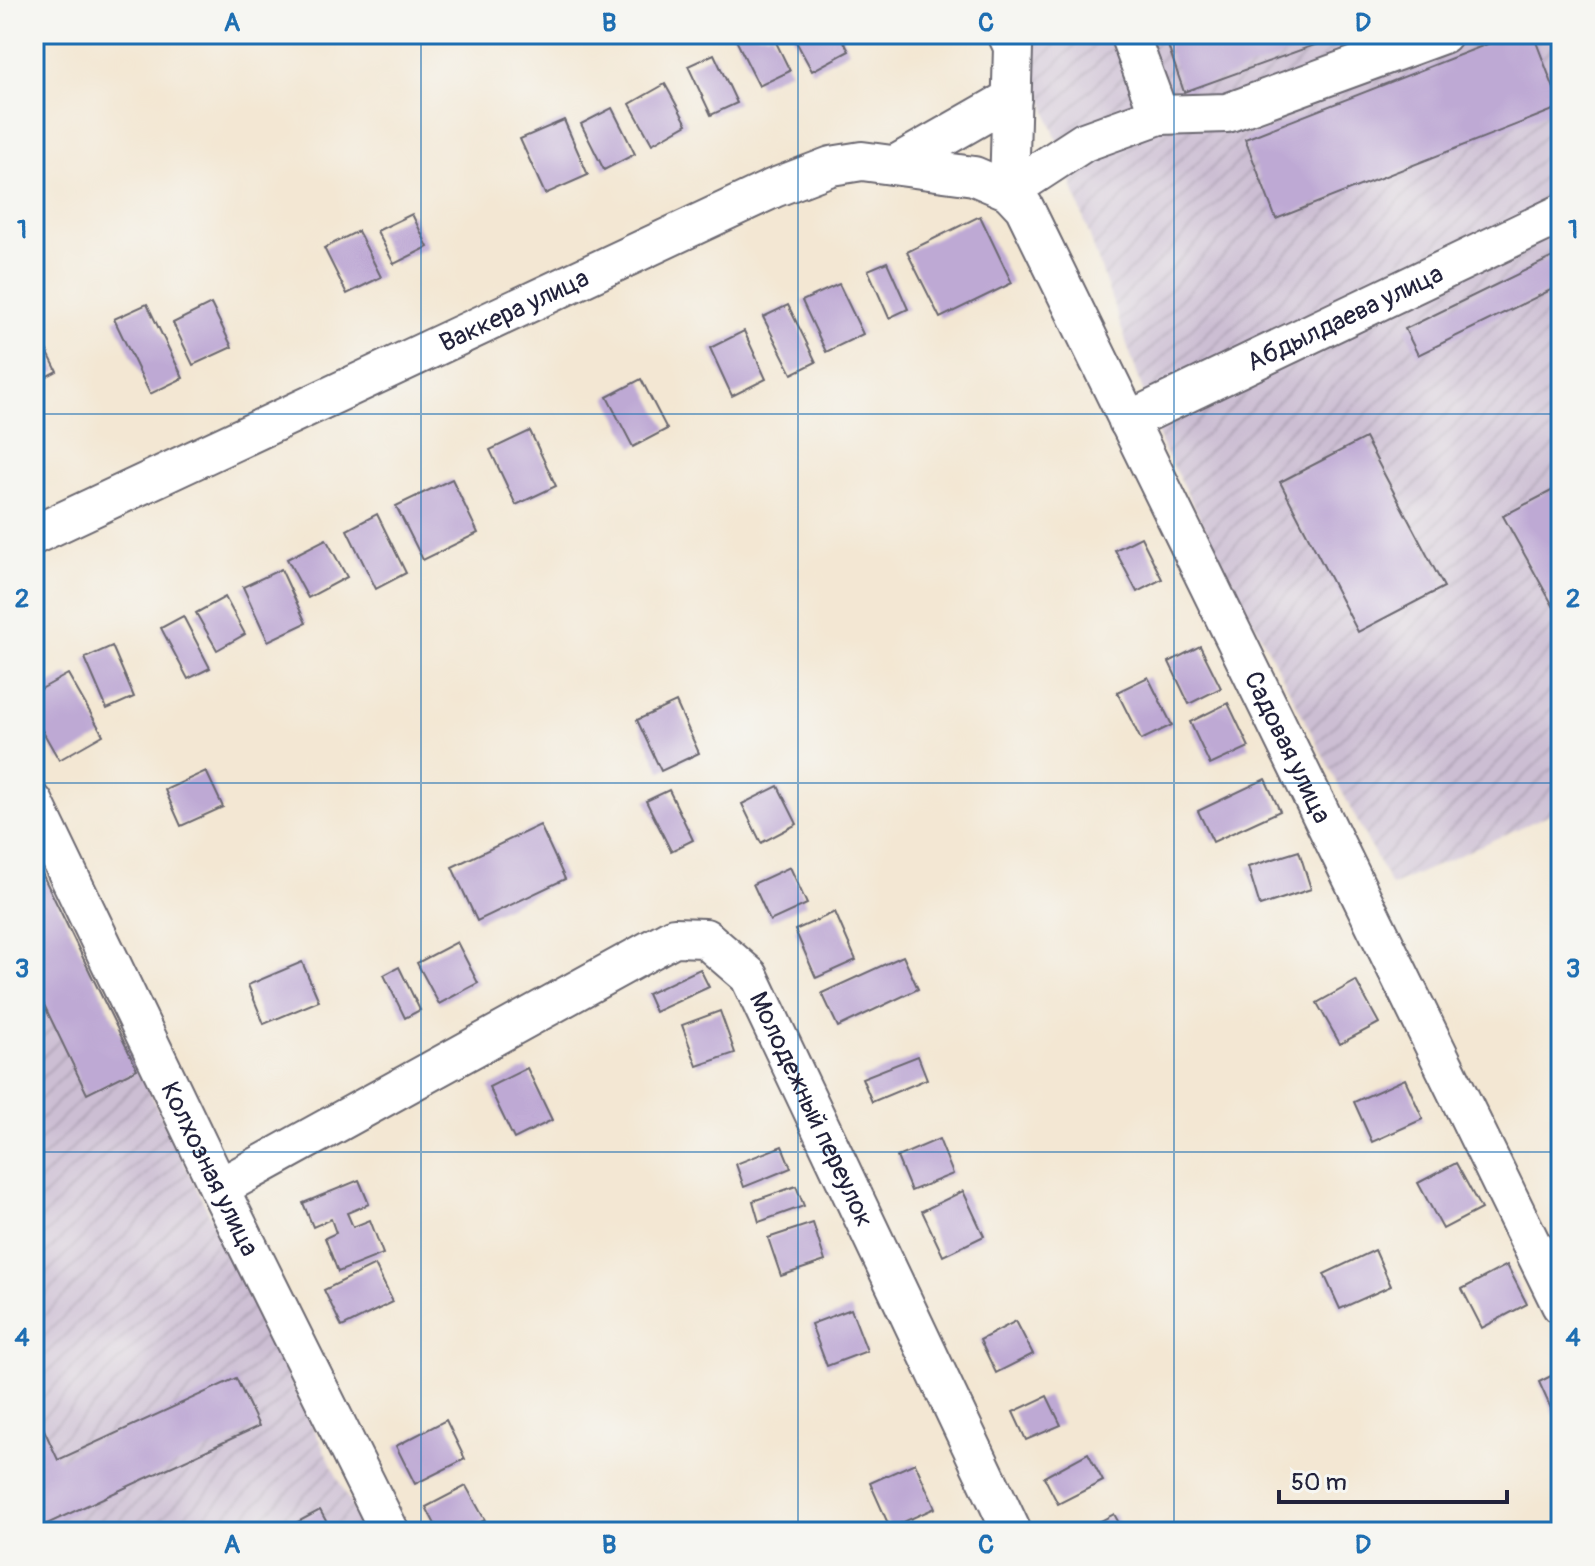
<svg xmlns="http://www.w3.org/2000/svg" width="1595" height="1566" font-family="Pangolin,sans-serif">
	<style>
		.industrial { fill: url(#industrial-furrows) }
		.building { fill: #bea9d4 }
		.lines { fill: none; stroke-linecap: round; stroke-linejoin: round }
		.minor-casing { stroke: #6b6770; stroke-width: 42 }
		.minor { stroke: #fff; stroke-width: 38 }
		.grid { fill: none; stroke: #1f6fb2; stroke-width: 2; stroke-opacity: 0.55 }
		.labels { text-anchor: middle; stroke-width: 6; stroke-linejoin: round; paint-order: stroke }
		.street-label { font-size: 26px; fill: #22223b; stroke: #f6f6f2 }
		.neatline { fill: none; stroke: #1f6fb2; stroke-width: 3 }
		.grid-label { font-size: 26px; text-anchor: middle; font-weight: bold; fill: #1f6fb2 }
	</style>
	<defs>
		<pattern id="industrial-furrows" width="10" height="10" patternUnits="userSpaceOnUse" patternTransform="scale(2)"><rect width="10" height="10" fill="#ccbed3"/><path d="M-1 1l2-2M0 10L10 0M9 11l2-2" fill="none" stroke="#afa3b6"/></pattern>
	</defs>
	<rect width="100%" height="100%" fill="#f6f6f2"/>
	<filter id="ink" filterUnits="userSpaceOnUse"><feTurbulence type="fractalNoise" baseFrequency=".0125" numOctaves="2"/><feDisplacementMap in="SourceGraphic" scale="16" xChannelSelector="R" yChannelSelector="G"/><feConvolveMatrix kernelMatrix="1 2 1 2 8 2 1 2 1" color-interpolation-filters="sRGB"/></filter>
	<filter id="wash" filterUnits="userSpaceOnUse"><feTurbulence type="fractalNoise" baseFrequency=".006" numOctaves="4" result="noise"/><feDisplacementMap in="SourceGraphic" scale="32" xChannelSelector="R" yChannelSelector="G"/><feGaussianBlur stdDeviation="1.8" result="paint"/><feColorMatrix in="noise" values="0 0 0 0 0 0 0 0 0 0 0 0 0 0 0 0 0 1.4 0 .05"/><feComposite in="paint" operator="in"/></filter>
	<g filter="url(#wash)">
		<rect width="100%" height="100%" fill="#f3e7d3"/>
		<g class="industrial">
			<polygon points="1020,34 1561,34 1561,809 1391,886 1161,443"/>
			<polygon points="34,854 364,1532 34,1532"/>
		</g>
		<g id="blocks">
			<g class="building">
				<polygon points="733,34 772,34 790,71 759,86"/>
				<polygon points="792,34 840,34 849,51 812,71"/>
				<polygon points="1164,34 1345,34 1184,92"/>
				<polygon points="1513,34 1533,34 1561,107 1276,219 1245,139"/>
				<polygon points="714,54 737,103 711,115 688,66"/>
				<polygon points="665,84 687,124 652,144 630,104"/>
				<polygon points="612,108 635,154 604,170 581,124"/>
				<polygon points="564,120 588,175 545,194 520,139"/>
				<polygon points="412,214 428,247 394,264 377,231"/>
				<polygon points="980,216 1012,283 940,318 907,252"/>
				<polygon points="358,231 381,277 347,294 324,248"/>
				<polygon points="1561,253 1561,285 1418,355 1405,329"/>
				<polygon points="887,262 908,309 889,318 868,270"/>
				<polygon points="839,284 863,334 826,352 802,301"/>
				<polygon points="147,304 183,378 150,394 114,319"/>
				<polygon points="211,304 232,347 193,365 173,323"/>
				<polygon points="788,305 816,362 792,374 763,317"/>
				<polygon points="744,331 766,379 732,396 710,348"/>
				<polygon points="42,341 57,371 34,383 34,345"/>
				<polygon points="641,379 667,429 633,447 607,397"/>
				<polygon points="530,431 556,486 516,505 490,450"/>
				<polygon points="1365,438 1444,587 1358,632 1280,482"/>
				<polygon points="452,479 478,533 423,560 396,506"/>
				<polygon points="1561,486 1561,620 1503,516"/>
				<polygon points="377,514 406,573 376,589 347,530"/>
				<polygon points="1141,537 1162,579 1137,592 1115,550"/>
				<polygon points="326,539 347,577 308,598 287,559"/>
				<polygon points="281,569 306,623 268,641 243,587"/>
				<polygon points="225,597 245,634 217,650 196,613"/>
				<polygon points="183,616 210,668 188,679 161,628"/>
				<polygon points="112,646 134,697 107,709 85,658"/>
				<polygon points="1200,646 1221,688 1189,704 1169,662"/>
				<polygon points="68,674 103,735 59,760 34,716 34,693"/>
				<polygon points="1148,677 1172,725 1141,740 1117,692"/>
				<polygon points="676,702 699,753 661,771 637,720"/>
				<polygon points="1228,703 1249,747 1210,765 1190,722"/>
				<polygon points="206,771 223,807 181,826 165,790"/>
				<polygon points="1265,779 1280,811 1213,842 1198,811"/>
				<polygon points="778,786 797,824 761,843 742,804"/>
				<polygon points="669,790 693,840 671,851 646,801"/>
				<polygon points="540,825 565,879 477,921 452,867"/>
				<polygon points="1299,851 1311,889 1260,906 1248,867"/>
				<polygon points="34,857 137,1069 87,1094 34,984"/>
				<polygon points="790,867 807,904 770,921 753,884"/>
				<polygon points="835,912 856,960 816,978 795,930"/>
				<polygon points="457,942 478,983 439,1004 417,963"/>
				<polygon points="903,956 918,989 838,1027 822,993"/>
				<polygon points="302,962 319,1001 264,1024 248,985"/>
				<polygon points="399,967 420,1010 405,1018 384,975"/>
				<polygon points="700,969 709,987 655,1012 647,994"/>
				<polygon points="1356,981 1379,1023 1340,1044 1317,1003"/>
				<polygon points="720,1011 735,1053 697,1066 682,1025"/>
				<polygon points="918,1056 927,1079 872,1102 862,1078"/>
				<polygon points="527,1068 552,1120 514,1139 489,1087"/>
				<polygon points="1405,1079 1423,1119 1372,1142 1354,1102"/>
				<polygon points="939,1139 953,1174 911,1191 897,1157"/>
				<polygon points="782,1146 791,1168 744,1187 736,1164"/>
				<polygon points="1456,1163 1481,1209 1443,1229 1418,1183"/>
				<polygon points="359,1180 369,1204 347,1213 353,1227 370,1220 383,1254 338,1272 325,1238 336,1233 331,1219 313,1227 303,1203"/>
				<polygon points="796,1186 804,1206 759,1222 753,1201"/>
				<polygon points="963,1191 984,1236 943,1256 922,1211"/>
				<polygon points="813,1223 825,1261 781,1276 768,1238"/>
				<polygon points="1375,1250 1391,1286 1340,1309 1324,1274"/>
				<polygon points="375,1265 393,1302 342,1327 324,1290"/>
				<polygon points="1507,1265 1527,1304 1482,1328 1462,1289"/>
				<polygon points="851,1309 867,1351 827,1366 811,1324"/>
				<polygon points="1016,1321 1033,1354 996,1373 980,1340"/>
				<polygon points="1557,1373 1561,1383 1561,1423 1558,1424 1539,1382"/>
				<polygon points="236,1378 259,1426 34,1530 34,1408 58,1460"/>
				<polygon points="1047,1396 1061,1425 1026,1440 1013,1412"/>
				<polygon points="446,1420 465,1459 415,1484 396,1446"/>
				<polygon points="1088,1453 1103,1481 1058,1504 1044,1477"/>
				<polygon points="915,1463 935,1508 890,1528 870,1483"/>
				<polygon points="466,1486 485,1520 462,1532 439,1532 426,1507"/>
				<polygon points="320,1510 332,1532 279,1532"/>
				<polygon points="1114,1514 1124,1532 1080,1532"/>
			</g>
		</g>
	</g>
	<g filter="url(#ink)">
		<use href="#blocks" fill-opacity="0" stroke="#6b6770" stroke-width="2"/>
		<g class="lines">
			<defs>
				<g id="minor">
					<polyline points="1007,34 1013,47 1009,191"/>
					<polyline points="1129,34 1159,115"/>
					<polyline points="895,165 1012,98"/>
					<polyline points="1009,191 1084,142 1159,115 1227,113 1443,34"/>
					<path id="s1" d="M1128 421 1561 214"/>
					<path id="s2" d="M34 535 774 188 831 166 862 161 974 176 1009 191 1024 207 1561 1305"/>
					<path id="s3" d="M34 803 219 1188 390 1532"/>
					<path id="s4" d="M219 1188 674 937 705 938 749 976 1012 1532"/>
				</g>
			</defs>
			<use href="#minor" class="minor-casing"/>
			<use href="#minor" class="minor"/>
		</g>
	</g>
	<path class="grid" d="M421 34V1532M798 34V1532M1174 34V1532M34 414H1561M34 783H1561M34 1152H1561"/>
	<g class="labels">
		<g class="street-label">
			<text dy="9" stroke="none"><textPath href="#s2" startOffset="530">Ваккера улица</textPath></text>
			<text dy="9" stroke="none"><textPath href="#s1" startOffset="240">Абдылдаева улица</textPath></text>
			<text dy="9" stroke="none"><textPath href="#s2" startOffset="1684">Садовая улица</textPath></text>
			<text dy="9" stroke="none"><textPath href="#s4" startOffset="756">Молодежный переулок</textPath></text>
			<text dy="9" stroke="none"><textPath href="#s3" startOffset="406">Колхозная улица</textPath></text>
		</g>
	</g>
	<rect width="1595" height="1566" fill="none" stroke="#f6f6f2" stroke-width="88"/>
	<path d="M1279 1490v12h228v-12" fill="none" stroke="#22223b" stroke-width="4"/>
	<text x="1291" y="1490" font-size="24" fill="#22223b" stroke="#f6f6f2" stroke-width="6" paint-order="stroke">50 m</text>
	<rect x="44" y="44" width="1507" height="1478" class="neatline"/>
	<g class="grid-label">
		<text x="232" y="31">A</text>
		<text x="609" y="31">B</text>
		<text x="986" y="31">C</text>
		<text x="1363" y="31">D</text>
		<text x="22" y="238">1</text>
		<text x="1573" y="238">1</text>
		<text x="22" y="607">2</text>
		<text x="1573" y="607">2</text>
		<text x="22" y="977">3</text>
		<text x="1573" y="977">3</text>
		<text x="22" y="1346">4</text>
		<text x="1573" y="1346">4</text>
		<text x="232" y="1553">A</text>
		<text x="609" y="1553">B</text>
		<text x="986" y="1553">C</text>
		<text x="1363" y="1553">D</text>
	</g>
</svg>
